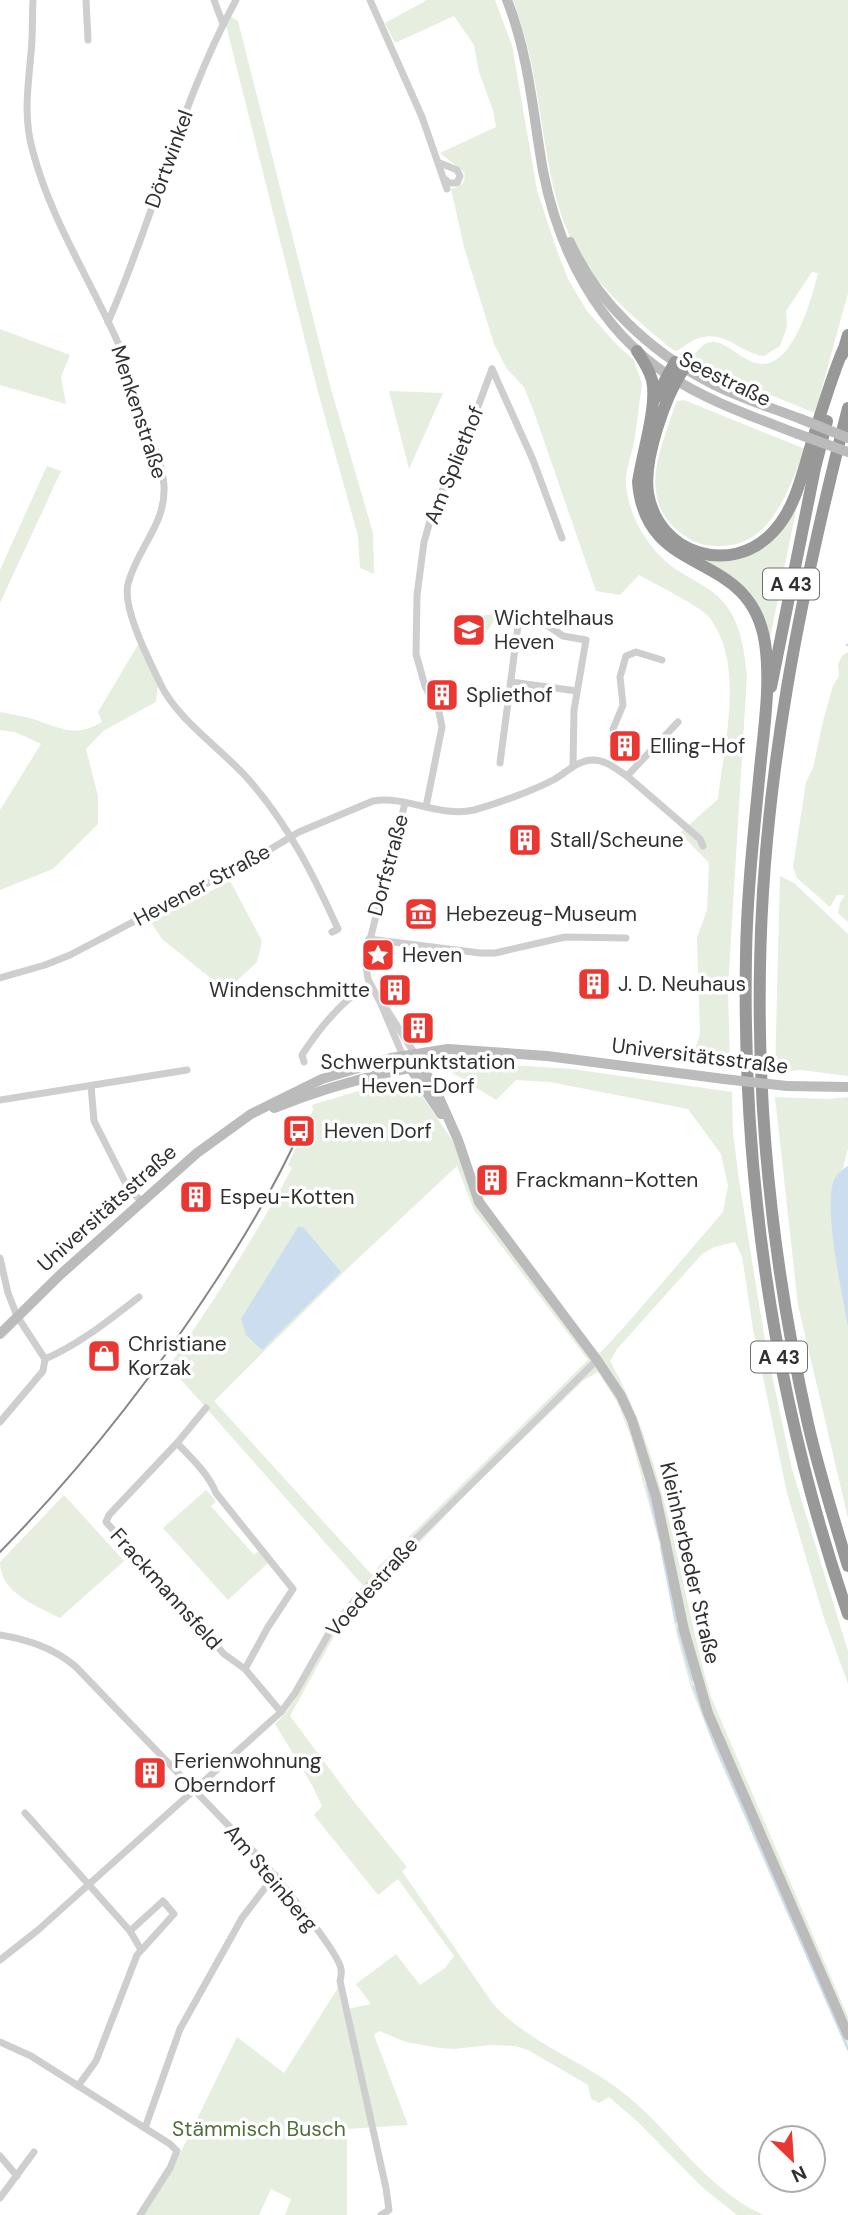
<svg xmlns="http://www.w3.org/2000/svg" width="848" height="2215" font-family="'DM Sans',sans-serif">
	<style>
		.green { fill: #e5eedf; fill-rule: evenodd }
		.water { fill: #cbddee }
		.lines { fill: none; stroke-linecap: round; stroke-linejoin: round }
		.stream { stroke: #cbddee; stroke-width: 2.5 }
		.street { stroke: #cecece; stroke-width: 7 }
		.secondary { stroke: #bbb; stroke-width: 10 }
		.highway { stroke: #989898; stroke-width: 12 }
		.tram { stroke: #868686; stroke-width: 2 }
		.secondary-bridge { stroke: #bbb; stroke-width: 10 }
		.labels { text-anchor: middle; stroke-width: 7; stroke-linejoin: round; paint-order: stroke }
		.shield { fill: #fff; stroke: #6f6f6f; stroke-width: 2 }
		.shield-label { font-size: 19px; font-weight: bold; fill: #313131 }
		.street-label { font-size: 21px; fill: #313131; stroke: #fff }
		.poi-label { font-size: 21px; fill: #313131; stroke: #fff; text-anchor: start }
		.park-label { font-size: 21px; fill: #4e6f3c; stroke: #fff }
	</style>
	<rect width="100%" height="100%" fill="#fff"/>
	<g class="green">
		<path d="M427 0H495L512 45 537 190 556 248 568 279 587 311 617 345 634 360 642 384C639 405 637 426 633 447 630 459 625 473 626 485 629 518 650 552 677 570 694 581 712 588 725 604 741 624 744 650 747 675L728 987 730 1067 690 1064 700 1034 697 938 707 910 709 863 680 833 718 799C724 744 746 662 708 616 702 608 652 582 639 575L620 595 596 591 534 412 524 387 507 369 494 344 464 247 451 189C460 187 467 183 464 172L440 153 496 127 493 110 479 72 474 45 454 16 395 43 385 23Z"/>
		<path d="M513 0H848V293L815 413 697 365 692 358C715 322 732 357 756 363 792 373 812 298 818 273L812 272 786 311 787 327 780 346 764 356C739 353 724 328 696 339 689 342 684 347 677 351L673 350C640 323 606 295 582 259 551 210 547 150 537 94 532 61 524 31 513 0Z"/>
		<polygon points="231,17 238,21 331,389 373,533 374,574 360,568 358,536 318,392 226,25"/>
		<polygon points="0,329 70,355 61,377 66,404 0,385"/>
		<polygon points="389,391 443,393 409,469"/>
		<path d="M684 400 805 449C789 488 771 548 719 546 708 546 702 545 693 541 675 531 661 517 657 497 650 469 666 435 674 408L677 401Z"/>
		<polygon points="47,466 61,471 0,603 0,570"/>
		<polygon points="799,496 769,643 760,613 693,554 751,551"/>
		<polygon points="498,614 479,644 475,643 473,636 468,637 464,617"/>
		<path d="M139 643 158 685 156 702 103 731 86 749 98 796V824L53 869 0 890V810L41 744 15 732 0 730V712C11 714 22 716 33 719 60 728 75 738 102 722L98 712Z"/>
		<polygon points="848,652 848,922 838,913 840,903 845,895 837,895 830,907 797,878 793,867 806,782 813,768 823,721 833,686 839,676 838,664 842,656"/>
		<polygon points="780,876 794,883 848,934 848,1076 801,1070 775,1073"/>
		<polygon points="230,881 262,941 257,962 229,988 218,984 162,939 151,922"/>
		<path d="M510 1065 572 1069 732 1092 733 1133 739 1180 766 1347 792 1469 848 1651V1684L823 1615 787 1493 753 1329 742 1256 735 1242 714 1247 702 1254 617 1349 610 1361C669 1466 678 1583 711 1697L848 2017V2052L716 1752 691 1688 677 1636 663 1557 631 1437 617 1402 598 1372 584 1380 471 1489 356 1609 333 1638 290 1716 355 1803 407 1867 402 1871 493 2004C531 2045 583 2060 626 2095 673 2133 707 2190 764 2215H737L702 2187 637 2121 609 2097 599 2103 591 2099 588 2085 528 2050 516 2046 491 2045 454 2049 439 2048 406 2042 379 2031 374 2035 408 2125 347 2129V2215H285L291 2199 271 2189 259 2215H141L174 2166 237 2037 284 2073 338 1988 343 2010 371 2004 356 1984 396 1954 420 1985 445 1968 454 1956 398 1879 378 1895 314 1815 322 1806 312 1785 275 1724C297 1704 306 1676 321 1651 335 1629 351 1610 367 1590L169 1366C213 1302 255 1237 292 1168L288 1165 313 1110 312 1105 378 1085 411 1080 454 1143 473 1176 488 1209 599 1354 626 1325 723 1212 728 1186 721 1154 688 1109 550 1082 516 1080 496 1100 445 1068ZM457 1166 474 1210 588 1360 371 1574 214 1401 350 1266Z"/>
		<polygon points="775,1097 828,1099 848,1097 848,1148 843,1168 832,1184 832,1224 848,1328 848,1518 798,1305"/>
		<polygon points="206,1490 216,1501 211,1506 254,1555 259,1551 268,1563 228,1600 163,1528"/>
		<path d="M64 1495 124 1561 60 1618C37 1606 0 1593 0 1562Z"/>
	</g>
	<g class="water">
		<path d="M848 1166V1328C842 1290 826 1223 832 1186 833 1179 841 1169 848 1166Z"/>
		<polygon points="298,1227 303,1227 341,1272 262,1350 246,1335 241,1319"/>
	</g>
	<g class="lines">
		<g class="stream">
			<polyline points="847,645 848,645"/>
			<polyline points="647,1485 660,1539"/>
			<polyline points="661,1547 676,1622"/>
			<polyline points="678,1629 692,1680"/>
			<polyline points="694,1687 712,1737 848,2049"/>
		</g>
		<g class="street">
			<path d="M33 0C32 17 33 35 31 53 28 87 23 118 33 152 51 220 91 281 119 345 127 365 129 386 137 406 147 432 162 458 164 486 166 525 137 548 128 584 122 608 149 660 160 683 177 720 222 749 249 780 288 824 314 876 338 929L332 932"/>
			<polyline points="86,0 88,40"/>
			<polyline points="214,0 223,24"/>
			<polyline points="370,0 422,117 447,189"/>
			<polyline points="440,163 457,170 460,176 457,183 449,183 446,180"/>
			<path d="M108 322C155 216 180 102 236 0"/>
			<polyline points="492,369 533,460 562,538"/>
			<polyline points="511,682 577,691"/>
			<polyline points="613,729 623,705 620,677 626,656 636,652 662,660"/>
			<polyline points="500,763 519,618 541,621 563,636 586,640 574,710 573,766"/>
			<polyline points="627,776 700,839 703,846"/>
			<polyline points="426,807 442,727 439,712 425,686 416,654 417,595 424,542 432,514 473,420 492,369"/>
			<polyline points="369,939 480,953 495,953 565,937 626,938"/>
			<path d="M0 978 45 965 70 955 259 856 299 832 373 801C406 795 440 818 474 810 496 804 535 790 555 779 567 772 578 760 593 760 606 760 616 769 627 776L678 722"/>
			<polyline points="387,1010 415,1054"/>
			<polyline points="403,1056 381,1004 368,979 365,959 405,803"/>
			<path d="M304 1062 302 1055C316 1033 346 994 370 986"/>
			<polyline points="91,1086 94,1121 127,1186 141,1201"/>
			<polyline points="0,1100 187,1070"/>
			<polyline points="0,1258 8,1293 17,1316 45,1359 43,1371 0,1422"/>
			<path d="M45 1359C80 1344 109 1320 139 1297"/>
			<path d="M177 1443C192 1459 208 1473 216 1493L293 1589 268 1627 245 1669 224 1654 106 1522 109 1515 177 1443 206 1408"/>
			<path d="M0 1635C29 1640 54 1648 76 1667L255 1853C271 1871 338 1950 341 1969 342 1973 341 1977 340 1981L386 2188 389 2210 381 2215"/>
			<polyline points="245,1669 281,1712"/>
			<polyline points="25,1813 130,1931 140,1948"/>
			<polyline points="0,1960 38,1930 281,1712 295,1693 329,1633 358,1596 597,1360"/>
			<polyline points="0,2042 31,2056 170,2144 177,2151 170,2168 140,2215"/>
			<polyline points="78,2086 96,2061 137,1955 174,1914 163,1901 130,1931"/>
			<polyline points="145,2128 180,2029 242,1918 275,1875"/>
			<polyline points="0,2156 17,2176"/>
			<polyline points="0,2198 34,2152"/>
		</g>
		<g class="secondary">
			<path d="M507 0C529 55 533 114 543 171 559 252 598 328 668 375 707 401 754 417 798 434"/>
			<path d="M570 242C596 301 650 351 707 381 736 397 770 407 801 419"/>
			<polyline points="415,1054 438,1095 458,1140 479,1202 597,1360 621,1396 632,1420 656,1497 684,1630 708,1713 848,2035"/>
			<polyline points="407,1063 441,1114"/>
			<polyline points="787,1086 848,1087"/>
			<path d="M274 1108C347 1079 422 1061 501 1057"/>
			<polyline points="0,1334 61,1274 197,1153 251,1114 322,1079 391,1058 448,1049 547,1056 724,1079"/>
		</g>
		<g class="highway">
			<path d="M637 351C643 360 649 369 652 380 658 405 642 454 638 482 646 582 750 546 765 643 771 684 764 728 760 769 754 831 747 893 746 955 742 1179 775 1402 848 1614"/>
			<polyline points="842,355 848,335"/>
			<path d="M684 368C665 397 643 459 648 493 658 554 731 577 773 532 795 509 802 475 811 445 821 413 830 381 843 350"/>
			<polyline points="655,399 675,362"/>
			<path d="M848 408C801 591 763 777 760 967 757 1119 775 1276 808 1424 819 1472 834 1519 848 1566"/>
			<polyline points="771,687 815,468 827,421"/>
		</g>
		<path class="tram" d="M0 1552C81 1469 152 1379 215 1282 247 1233 277 1183 301 1129"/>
		<g class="secondary-bridge">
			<polyline points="801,419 848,438"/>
			<polyline points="798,434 848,452"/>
			<polyline points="724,1079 787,1086"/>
		</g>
	</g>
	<defs>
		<symbol id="school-square" viewBox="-11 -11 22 22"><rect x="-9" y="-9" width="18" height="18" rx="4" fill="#ea3731" stroke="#fff"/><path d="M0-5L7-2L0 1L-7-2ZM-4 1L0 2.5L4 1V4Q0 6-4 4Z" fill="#fff"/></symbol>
		<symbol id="building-square" viewBox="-11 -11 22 22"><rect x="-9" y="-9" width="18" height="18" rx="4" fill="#ea3731" stroke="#fff"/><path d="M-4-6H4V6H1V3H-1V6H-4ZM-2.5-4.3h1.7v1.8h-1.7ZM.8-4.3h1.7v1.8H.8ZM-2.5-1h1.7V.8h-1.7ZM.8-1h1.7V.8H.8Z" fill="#fff"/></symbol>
		<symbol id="museum-square" viewBox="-11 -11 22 22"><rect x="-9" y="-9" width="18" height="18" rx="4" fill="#ea3731" stroke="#fff"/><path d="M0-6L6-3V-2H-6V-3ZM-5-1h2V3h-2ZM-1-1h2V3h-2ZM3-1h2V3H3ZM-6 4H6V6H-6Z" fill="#fff"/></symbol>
		<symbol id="sight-square" viewBox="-11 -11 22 22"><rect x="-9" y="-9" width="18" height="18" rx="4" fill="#ea3731" stroke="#fff"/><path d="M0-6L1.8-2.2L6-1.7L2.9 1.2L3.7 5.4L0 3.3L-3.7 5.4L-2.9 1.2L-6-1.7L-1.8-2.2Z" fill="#fff"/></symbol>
		<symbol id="bus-square" viewBox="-11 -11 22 22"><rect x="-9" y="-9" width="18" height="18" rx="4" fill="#ea3731" stroke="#fff"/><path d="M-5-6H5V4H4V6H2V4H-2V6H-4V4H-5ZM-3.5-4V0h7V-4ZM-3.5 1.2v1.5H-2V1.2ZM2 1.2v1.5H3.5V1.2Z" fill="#fff"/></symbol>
		<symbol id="shop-square" viewBox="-11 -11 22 22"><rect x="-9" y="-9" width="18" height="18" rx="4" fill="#ea3731" stroke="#fff"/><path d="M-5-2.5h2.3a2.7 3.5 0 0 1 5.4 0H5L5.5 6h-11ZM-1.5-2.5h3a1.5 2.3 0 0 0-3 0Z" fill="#fff"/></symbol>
	</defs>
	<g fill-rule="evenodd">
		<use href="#school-square" x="450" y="611" width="38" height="38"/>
		<use href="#building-square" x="423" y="676" width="38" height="38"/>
		<use href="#building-square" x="606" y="727" width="38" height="38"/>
		<use href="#building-square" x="506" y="821" width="38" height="38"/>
		<use href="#museum-square" x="402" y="895" width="38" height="38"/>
		<use href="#sight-square" x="359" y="936" width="38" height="38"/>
		<use href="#building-square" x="575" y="965" width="38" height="38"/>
		<use href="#building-square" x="376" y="971" width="38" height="38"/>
		<use href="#building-square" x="399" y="1009" width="38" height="38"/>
		<use href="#bus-square" x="280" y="1112" width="38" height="38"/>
		<use href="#building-square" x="473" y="1161" width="38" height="38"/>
		<use href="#building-square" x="177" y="1178" width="38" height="38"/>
		<use href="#shop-square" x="85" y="1337" width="38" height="38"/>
		<use href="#building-square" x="131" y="1754" width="38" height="38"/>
	</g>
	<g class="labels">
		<g class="shield">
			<rect x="763" y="568.5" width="56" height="31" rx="5"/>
			<rect x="751" y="1341.5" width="56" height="31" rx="5"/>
		</g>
		<g class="shield-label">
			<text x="791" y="591">A 43</text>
			<text x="779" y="1364">A 43</text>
		</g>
		<g class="street-label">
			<text transform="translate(169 159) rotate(-70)" y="7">Dörtwinkel</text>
			<text transform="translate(725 379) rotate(26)" y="7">Seestraße</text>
			<text transform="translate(139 412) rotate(72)" y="7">Menkenstraße</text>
			<text transform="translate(454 465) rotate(-68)" y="7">Am Spliethof</text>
			<text transform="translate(388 865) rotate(-75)" y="7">Dorfstraße</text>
			<text transform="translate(202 885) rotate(-28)" y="7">Hevener Straße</text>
			<text transform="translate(700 1056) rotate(7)" y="7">Universitätsstraße</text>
			<text transform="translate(107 1208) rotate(-42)" y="7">Universitätsstraße</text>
			<text transform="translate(690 1563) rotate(77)" y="7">Kleinherbeder Straße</text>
			<text transform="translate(372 1587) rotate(-48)" y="7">Voedestraße</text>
			<text transform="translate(166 1589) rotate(48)" y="7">Frackmannsfeld</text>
			<text transform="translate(271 1878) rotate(50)" y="7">Am Steinberg</text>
		</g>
		<g class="poi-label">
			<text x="494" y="625">Wichtelhaus<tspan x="494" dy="24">Heven</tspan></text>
			<text x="466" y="702">Spliethof</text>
			<text x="650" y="753">Elling-Hof</text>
			<text x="550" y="847">Stall/Scheune</text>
			<text x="446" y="921">Hebezeug-Museum</text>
			<text x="402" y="962">Heven</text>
			<text x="618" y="991">J. D. Neuhaus</text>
			<text x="370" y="997" text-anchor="end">Windenschmitte</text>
			<text x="418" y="1069" text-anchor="middle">Schwerpunktstation<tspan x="418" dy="24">Heven-Dorf</tspan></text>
			<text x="324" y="1138">Heven Dorf</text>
			<text x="516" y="1187">Frackmann-Kotten</text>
			<text x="220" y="1204">Espeu-Kotten</text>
			<text x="128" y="1351">Christiane<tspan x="128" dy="24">Korzak</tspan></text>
			<text x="174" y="1768">Ferienwohnung<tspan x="174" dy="24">Oberndorf</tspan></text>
		</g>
		<g class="park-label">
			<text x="259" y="2136">Stämmisch Busch</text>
		</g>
	</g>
	<g transform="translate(792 2159) rotate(155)"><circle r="33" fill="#ffffff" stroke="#adadad" stroke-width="2"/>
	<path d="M0-5L12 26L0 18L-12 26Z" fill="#ea3731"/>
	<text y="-10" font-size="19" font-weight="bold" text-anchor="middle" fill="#313131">N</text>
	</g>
</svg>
